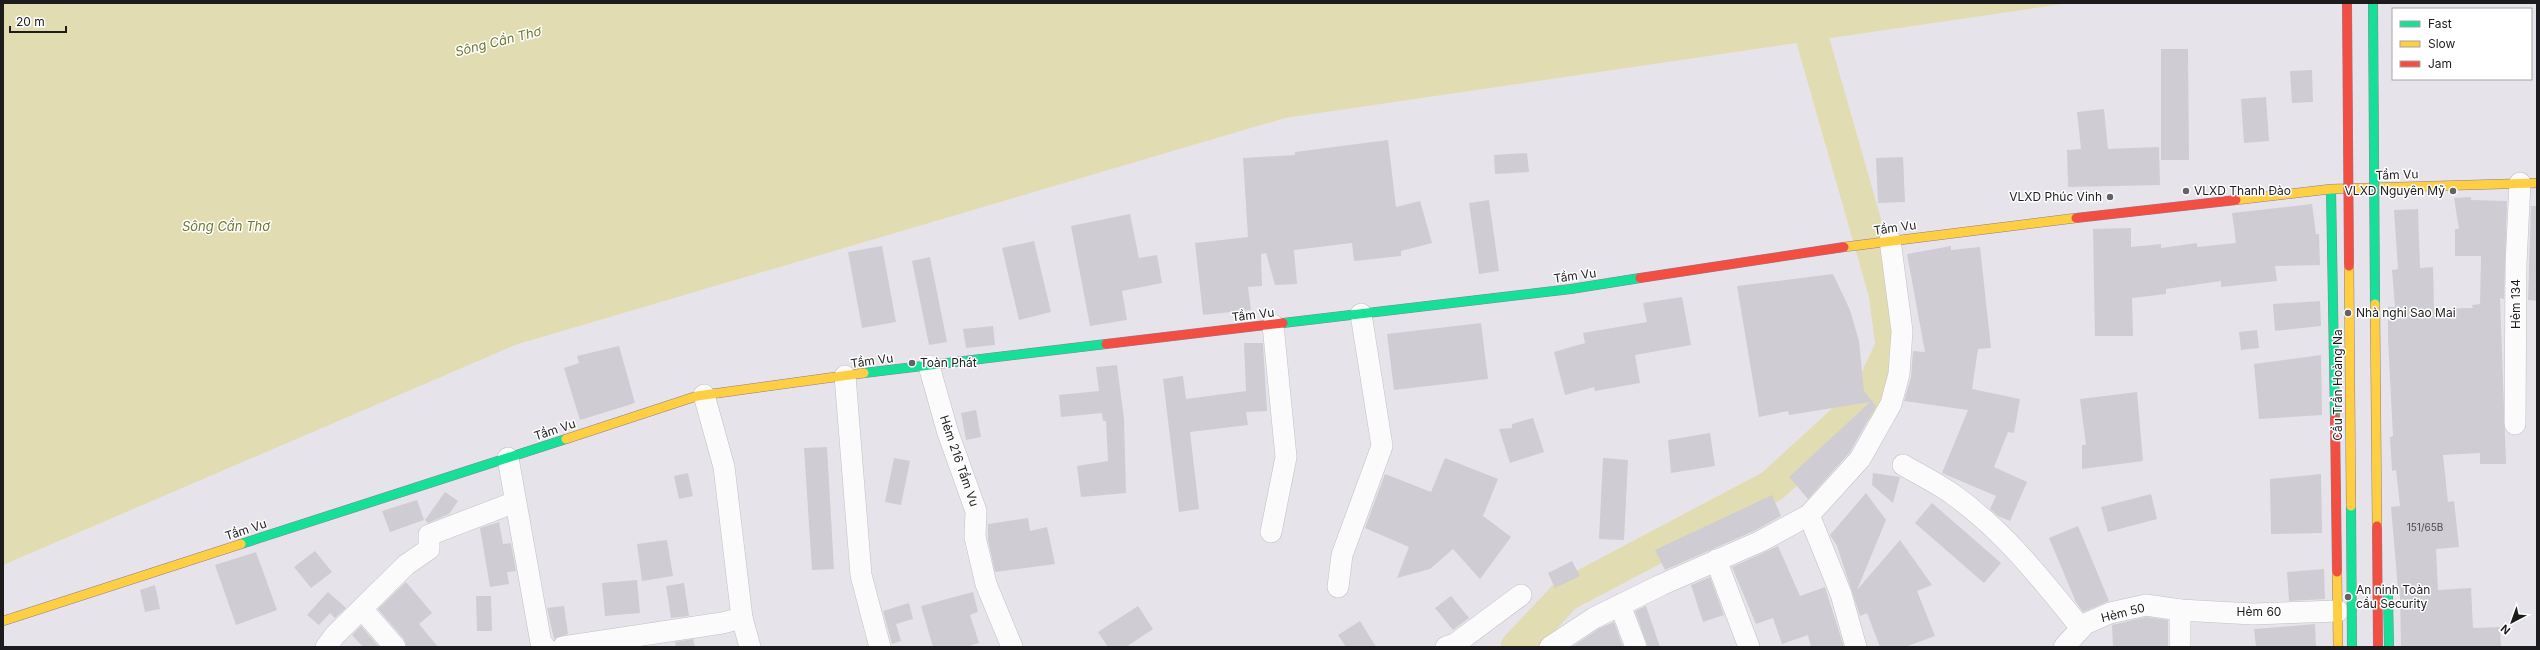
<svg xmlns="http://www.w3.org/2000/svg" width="2540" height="650" font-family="Inter,sans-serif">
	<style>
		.water { fill: #e2dcb3 }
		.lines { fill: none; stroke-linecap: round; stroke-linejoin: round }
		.river { stroke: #e2dcb3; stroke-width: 33 }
		.building { fill: #cfcdd3 }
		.street-casing { stroke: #c1c0c3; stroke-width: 22 }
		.fast-casing { stroke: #8e7c95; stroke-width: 10 }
		.slow-casing { stroke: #8e7c95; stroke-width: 10 }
		.jam-casing { stroke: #8e7c95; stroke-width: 10 }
		.street { stroke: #fbfbfc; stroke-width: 21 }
		.fast { stroke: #16e098; stroke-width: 9 }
		.slow { stroke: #ffcf43; stroke-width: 9 }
		.jam { stroke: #f24e42; stroke-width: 9 }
		.fast-bridge-casing { stroke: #8e7c95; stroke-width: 10; stroke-linecap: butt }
		.slow-bridge-casing { stroke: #8e7c95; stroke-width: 10; stroke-linecap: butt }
		.jam-bridge-casing { stroke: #8e7c95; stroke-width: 10; stroke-linecap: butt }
		.fast-bridge { stroke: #16e098; stroke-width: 9 }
		.slow-bridge { stroke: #ffcf43; stroke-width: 9 }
		.jam-bridge { stroke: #f24e42; stroke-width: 9 }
		.poi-dot { fill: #636264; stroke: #fff; stroke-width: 1.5 }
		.labels { text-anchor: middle; stroke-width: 3; stroke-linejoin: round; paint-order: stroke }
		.number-label { font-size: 10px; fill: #4a4a4c }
		.street-label { font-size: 12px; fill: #1c1c1c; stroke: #fff }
		.poi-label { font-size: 12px; fill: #1c1c1c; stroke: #fff; text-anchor: start }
		.water-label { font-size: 13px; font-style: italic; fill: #6d7931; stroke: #fff }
	</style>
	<rect width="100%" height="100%" fill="#e6e4ea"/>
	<polygon class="water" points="3,3 2069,3 1285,118 515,345 3,565"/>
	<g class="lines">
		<polyline class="river" points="1517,647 1566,595 1772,486 1868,398 1892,346 1885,293 1813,41"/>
	</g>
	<g class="building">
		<polygon points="2161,49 2188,49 2189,160 2161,160"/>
		<polygon points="2312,70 2313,102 2292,103 2290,71"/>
		<polygon points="2266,97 2269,141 2244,143 2241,99"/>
		<polygon points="2104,109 2108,149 2159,147 2160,185 2068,187 2067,150 2081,149 2077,112"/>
		<polygon points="1388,140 1396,207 1420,201 1432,243 1401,251 1401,256 1354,261 1352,243 1294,250 1297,284 1275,285 1266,253 1261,254 1262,286 1248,287 1251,310 1203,315 1195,243 1248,237 1243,158 1295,155 1295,152"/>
		<polygon points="1527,153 1529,172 1495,174 1494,155"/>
		<polygon points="1903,157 1905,202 1878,203 1876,158"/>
		<polygon points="2471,197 2471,200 2507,201 2504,299 2500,298 2506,464 2480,464 2480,453 2443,455 2448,502 2454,501 2459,547 2436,549 2438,590 2471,588 2473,628 2500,627 2501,646 2401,647 2400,596 2398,589 2391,507 2400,506 2396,470 2392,471 2390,437 2393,436 2388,339 2388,307 2395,307 2392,270 2398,269 2394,210 2418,209 2420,268 2433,267 2434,309 2473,308 2472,305 2480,304 2481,256 2455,256 2455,229 2459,229 2454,198"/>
		<polygon points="1489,200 1499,271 1479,274 1469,203"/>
		<polygon points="2312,204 2316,234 2319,234 2320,265 2275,266 2277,281 2221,287 2221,281 2166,289 2166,294 2132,298 2133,336 2095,336 2093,229 2131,228 2131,247 2161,244 2161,248 2197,243 2197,247 2236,243 2232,213"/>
		<polygon points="2531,206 2537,206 2537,301 2528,300"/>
		<polygon points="1130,214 1139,258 1157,255 1162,283 1122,291 1127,320 1090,326 1071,226"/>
		<polygon points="1034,241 1051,312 1019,320 1002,248"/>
		<polygon points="882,246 896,322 862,328 848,252"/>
		<polygon points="1951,246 1951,250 1980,247 1991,348 1978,349 1972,389 2020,399 2014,433 2008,432 1994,467 2027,482 2010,521 1998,516 1990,509 1996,496 1942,473 1968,410 1904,401 1911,377 1913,351 1925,352 1907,254"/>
		<polygon points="930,257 947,342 929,345 912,261"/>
		<polygon points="1833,274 1850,310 1859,341 1864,391 1876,406 1850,452 1808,499 1789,477 1870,402 1789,415 1788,411 1759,417 1737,286"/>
		<polygon points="1682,297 1691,345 1635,355 1640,383 1595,391 1594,387 1565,395 1554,352 1585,343 1583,333 1647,322 1643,303"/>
		<polygon points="2320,301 2321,326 2275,331 2273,304"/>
		<polygon points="1481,323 1488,379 1394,390 1387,334"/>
		<polygon points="993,326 995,345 966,348 963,329"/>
		<polygon points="2257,330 2259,348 2241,350 2239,332"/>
		<polygon points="1244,343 1263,343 1267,411 1246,412 1248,425 1190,432 1199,509 1179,512 1163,379 1183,376 1186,399 1246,391"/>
		<polygon points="619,346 635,403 580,420 564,368 579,363 577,356"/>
		<polygon points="2321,355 2322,415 2259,419 2254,364"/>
		<polygon points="1117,365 1124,419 1126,493 1081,497 1077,466 1108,461 1106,421 1103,421 1102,413 1061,417 1059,395 1099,391 1096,367"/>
		<polygon points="2137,392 2143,461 2082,469 2082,445 2086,445 2080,399"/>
		<polygon points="976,410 981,437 966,440 961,413"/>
		<polygon points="1533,418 1544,452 1510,463 1499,429 1512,428 1512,424"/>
		<polygon points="1710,433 1715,466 1671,473 1668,440"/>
		<polygon points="827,447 834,569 812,570 804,448"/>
		<polygon points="894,458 910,461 901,505 885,502"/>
		<polygon points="1445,458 1498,479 1483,516 1511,537 1480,579 1453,549 1430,569 1397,578 1409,547 1365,528 1385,474 1431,492"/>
		<polygon points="1603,458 1628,460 1624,540 1599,539"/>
		<polygon points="688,473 693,496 679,499 674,476"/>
		<polygon points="1873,473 1900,477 1893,503 1872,485"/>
		<polygon points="2321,474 2322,533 2271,534 2270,479"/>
		<polygon points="445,492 458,501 449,514 428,523 425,520"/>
		<polygon points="1866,493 1886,520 1857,590 1900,540 1932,585 1917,591 1935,636 1905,647 1880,647 1867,613 1860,616 1837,546 1830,535"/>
		<polygon points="2151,494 2157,519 2108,532 2101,507"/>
		<polygon points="1772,495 1781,516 1756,530 1665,570 1655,550"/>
		<polygon points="417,500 424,520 390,532 382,511"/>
		<polygon points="1932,503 2001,563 1984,583 1915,523"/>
		<polygon points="1028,518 1030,531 1047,527 1055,564 995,572 988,540 988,524"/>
		<polygon points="499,522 503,544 511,543 516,571 507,572 509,584 490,587 480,528"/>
		<polygon points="2078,526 2109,601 2083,612 2076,602 2049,538"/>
		<polygon points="667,540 673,576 642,581 637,544"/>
		<polygon points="1778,546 1800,596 1825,587 1844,647 1811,647 1808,635 1782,644 1773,618 1756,624 1732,567"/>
		<polygon points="315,551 332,572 311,588 294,567"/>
		<polygon points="256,552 277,610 236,625 215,565"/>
		<polygon points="1572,561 1580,576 1555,588 1548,573"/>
		<polygon points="2324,569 2325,599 2289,601 2287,572"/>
		<polygon points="1710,577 1724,615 1703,622 1691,585"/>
		<polygon points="637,580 640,613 605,616 602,583"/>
		<polygon points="406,582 432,613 419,624 438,647 407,647 404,639 378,609"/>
		<polygon points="684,583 689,616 671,618 666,586"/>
		<polygon points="155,585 160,609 145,612 140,590"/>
		<polygon points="328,592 346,608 335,618 330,613 319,625 307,615"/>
		<polygon points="973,592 978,612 970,615 979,643 966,647 933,647 921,606"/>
		<polygon points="476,596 491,596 492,631 477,631"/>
		<polygon points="1451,596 1469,618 1453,630 1435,608"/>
		<polygon points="909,603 913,619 896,624 901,641 892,644 883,611"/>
		<polygon points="564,606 568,634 554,639 547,608"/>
		<polygon points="1138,606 1153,629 1126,647 1108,647 1098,632"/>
		<polygon points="1646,606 1660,647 1648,647 1635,611"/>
		<polygon points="2146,617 2168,620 2168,647 2113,647 2112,625"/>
		<polygon points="1360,621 1376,647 1346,647 1338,635"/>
		<polygon points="1614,622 1623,647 1572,647 1600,628"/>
		<polygon points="2315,624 2316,647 2256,647 2254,629"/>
		<polygon points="361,626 379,647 363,647 352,635"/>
		<polygon points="693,639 695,647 676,647 675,642"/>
	</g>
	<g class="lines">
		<defs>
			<g id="street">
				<polyline points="929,366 948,433 976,511 975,537 986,584 1012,647"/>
				<polyline points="845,376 861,575 880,647"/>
				<polyline points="2515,424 2516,264 2520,183"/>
				<polyline points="508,458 541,643 545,647"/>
				<path d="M1903 465C1920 475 1939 484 1955 496 2005 532 2043 581 2081 628"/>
				<polyline points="1809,515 1841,594 1856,647"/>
				<polyline points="1271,532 1286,457 1273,325"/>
				<polyline points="1716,560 1749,647"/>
				<polyline points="1338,587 1342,555 1382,446 1361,314"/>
				<polyline points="1620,605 1636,647"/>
				<polyline points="362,609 395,647"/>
				<polyline points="2180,610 2253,614 2338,611"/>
				<polyline points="742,618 750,647"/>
				<polyline points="326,647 335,635 406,565 429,549 429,535 515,502"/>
				<polyline points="563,647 722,623 742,618 724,467 704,395"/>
				<polyline points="1446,647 1455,644 1521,595"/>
				<polyline points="1550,647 1594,618 1661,585 1761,541 1809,515 1860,459 1891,404 1899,374 1902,331 1890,240"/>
				<polyline points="2064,647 2085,624 2110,613 2146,605 2180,610 2180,647"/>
			</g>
			<g id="fast">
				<polyline points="2331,189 2335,418"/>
				<polyline points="1283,323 1571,289 1640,278"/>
				<polyline points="864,373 1106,344"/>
				<polyline points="241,544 566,439"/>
				<polyline points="2388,596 2389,647"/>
			</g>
			<g id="slow">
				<polyline points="2236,200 2331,189 2537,183"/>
				<polyline points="1844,247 2076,218"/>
				<polyline points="566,439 697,396 864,373"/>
				<polyline points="2337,572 2338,647"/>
				<polyline points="3,621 241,544"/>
			</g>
			<g id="jam">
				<polyline points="2076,218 2236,200"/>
				<polyline points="1640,278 1844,247"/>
				<polyline points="1106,344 1283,323"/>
				<polyline points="2335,418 2337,572"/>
			</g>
		</defs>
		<use href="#street" class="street-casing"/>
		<use href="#fast" class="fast-casing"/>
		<use href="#slow" class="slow-casing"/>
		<use href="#jam" class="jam-casing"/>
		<use href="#street" class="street"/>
		<use href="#fast" class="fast"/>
		<use href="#slow" class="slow"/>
		<use href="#jam" class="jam"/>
		<defs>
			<g id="fast-bridge">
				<polyline points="2373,3 2375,304"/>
				<polyline points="2351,506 2352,647"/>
			</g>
			<g id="slow-bridge">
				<polyline points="2349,266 2351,506"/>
				<polyline points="2375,304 2377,526"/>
			</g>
			<g id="jam-bridge">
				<polyline points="2347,3 2349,266"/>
				<polyline points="2377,526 2378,647"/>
			</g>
		</defs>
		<use href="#fast-bridge" class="fast-bridge-casing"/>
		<use href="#slow-bridge" class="slow-bridge-casing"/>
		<use href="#jam-bridge" class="jam-bridge-casing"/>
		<use href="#fast-bridge" class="fast-bridge"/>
		<use href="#slow-bridge" class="slow-bridge"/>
		<use href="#jam-bridge" class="jam-bridge"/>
	</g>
	<g class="poi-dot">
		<circle cx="2186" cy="191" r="4"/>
		<circle cx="2453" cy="191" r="4"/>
		<circle cx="2110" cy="197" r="4"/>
		<circle cx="2348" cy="313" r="4"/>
		<circle cx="912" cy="363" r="4"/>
		<circle cx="2348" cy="597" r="4"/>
	</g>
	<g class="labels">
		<g class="number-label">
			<text x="2425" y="531">151/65B</text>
		</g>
		<g class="street-label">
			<text transform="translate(2397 175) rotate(-2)" y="4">Tầm Vu</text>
			<text transform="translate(1895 228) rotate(-8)" y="4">Tầm Vu</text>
			<text transform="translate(1575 276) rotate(-8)" y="4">Tầm Vu</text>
			<text transform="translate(2516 304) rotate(-90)" y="4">Hẻm 134</text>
			<text transform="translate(1253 315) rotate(-7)" y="4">Tầm Vu</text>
			<text transform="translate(872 361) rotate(-8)" y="4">Tầm Vu</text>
			<text transform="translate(2338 385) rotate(-90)" y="4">Cầu Trần Hoàng Na</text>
			<text transform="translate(555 430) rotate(-18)" y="4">Tầm Vu</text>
			<text transform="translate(959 461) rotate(71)" y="4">Hẻm 216 Tầm Vu</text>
			<text transform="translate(246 530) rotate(-18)" y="4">Tầm Vu</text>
			<text x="2259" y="616">Hẻm 60</text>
			<text transform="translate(2123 613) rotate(-14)" y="4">Hẻm 50</text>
		</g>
		<g class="poi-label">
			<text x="2194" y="195">VLXD Thanh Đào</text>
			<text x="2445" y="195" text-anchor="end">VLXD Nguyên Mỹ</text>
			<text x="2102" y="201" text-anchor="end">VLXD Phúc Vinh</text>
			<text x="2356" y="317">Nhà nghỉ Sao Mai</text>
			<text x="920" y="367">Toàn Phát</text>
			<text x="2356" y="594">An ninh Toàn<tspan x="2356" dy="14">cầu Security</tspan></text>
		</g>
		<g class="water-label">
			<text transform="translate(498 41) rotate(-14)" y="5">Sông Cần Thơ</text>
			<text x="226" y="231">Sông Cần Thơ</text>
		</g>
	</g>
	<rect width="2540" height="650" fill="none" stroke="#1c1c1c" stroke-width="8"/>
	<rect x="2392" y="8" width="140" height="72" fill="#ffffff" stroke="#a4a4a4"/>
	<rect x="2400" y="21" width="20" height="6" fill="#16e098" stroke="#a4a4a4"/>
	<text x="2428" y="28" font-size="12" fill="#1c1c1c">Fast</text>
	<rect x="2400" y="41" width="20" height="6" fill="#ffcf43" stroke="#a4a4a4"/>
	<text x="2428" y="48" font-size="12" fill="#1c1c1c">Slow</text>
	<rect x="2400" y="61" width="20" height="6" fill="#f24e42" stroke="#a4a4a4"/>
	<text x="2428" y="68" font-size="12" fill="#1c1c1c">Jam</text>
	<g transform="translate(2512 622) rotate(221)" stroke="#ffffff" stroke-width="3" paint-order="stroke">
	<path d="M0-3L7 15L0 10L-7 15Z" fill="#1c1c1c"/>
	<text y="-6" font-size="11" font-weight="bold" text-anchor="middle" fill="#1c1c1c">N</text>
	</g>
	<path d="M10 26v6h56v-6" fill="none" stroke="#1c1c1c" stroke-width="2"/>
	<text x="16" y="26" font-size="12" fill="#1c1c1c" stroke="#ffffff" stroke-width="3" paint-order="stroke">20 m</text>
</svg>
